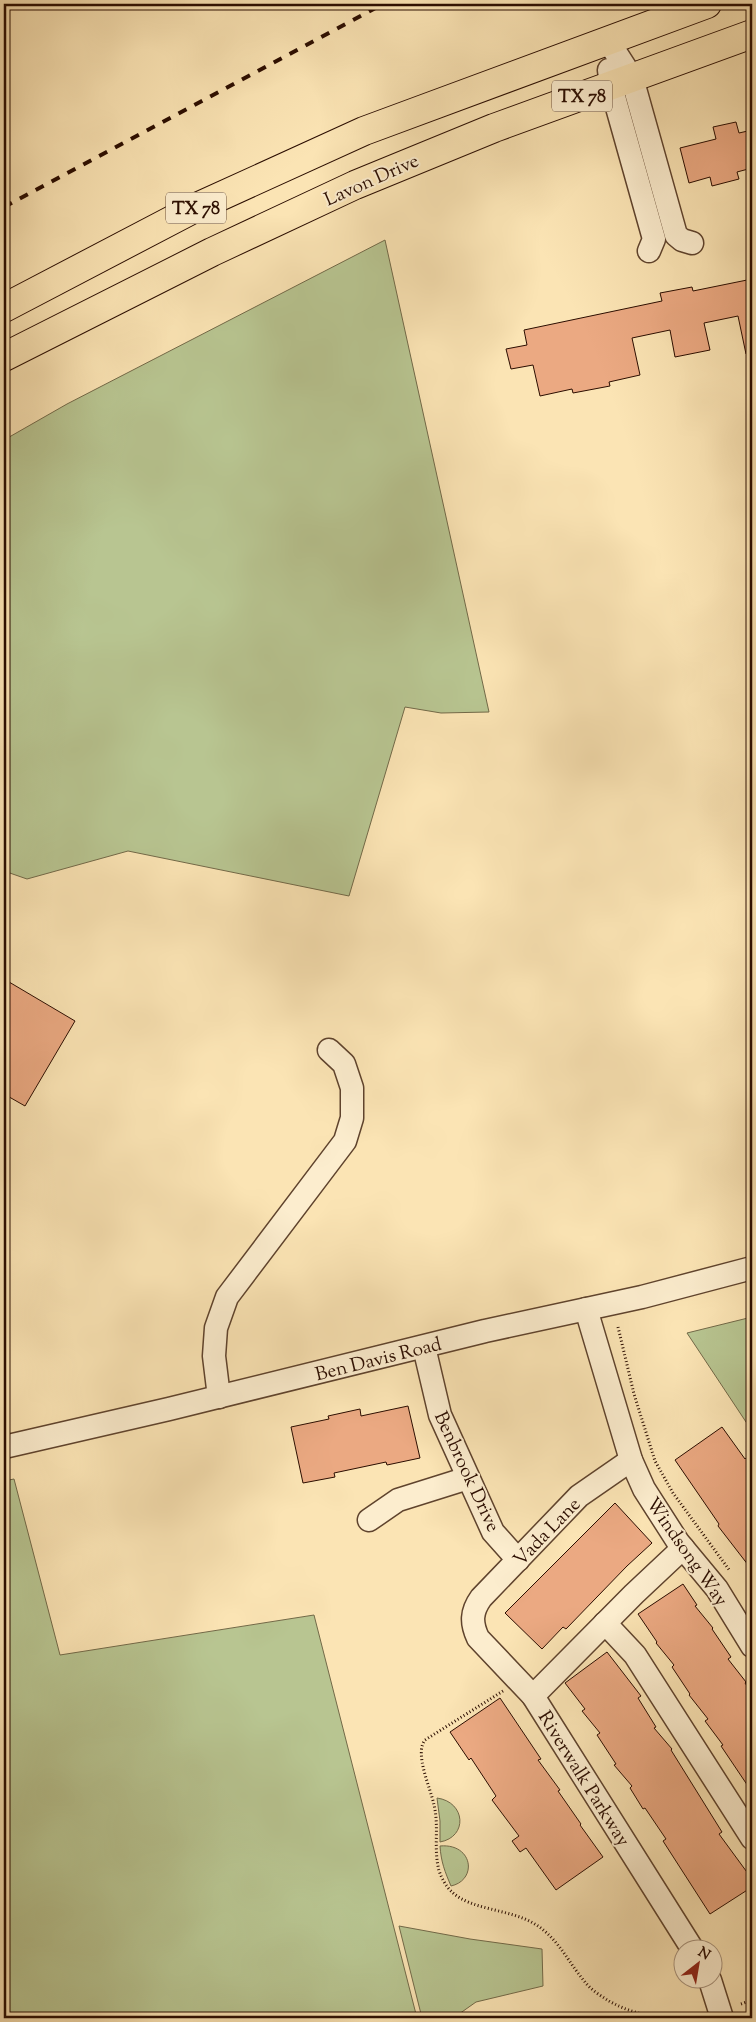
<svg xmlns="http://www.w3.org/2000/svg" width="756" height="2022" font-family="'Sorts Mill Goudy',serif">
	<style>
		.green { fill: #b8c591; stroke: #726948 }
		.building { fill: #eba982; stroke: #2b0d00 }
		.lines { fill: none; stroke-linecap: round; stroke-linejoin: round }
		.minor-casing { stroke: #5f432d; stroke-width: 25 }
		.major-casing { stroke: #2b0d00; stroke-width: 30 }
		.path { stroke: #2b0d00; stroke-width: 3; stroke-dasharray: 1 2.5; stroke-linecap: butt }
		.minor { stroke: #fcedce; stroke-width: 22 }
		.major { stroke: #fbe4b4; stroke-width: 28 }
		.rail { stroke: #2b0d00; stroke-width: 4; stroke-dasharray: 9 9; stroke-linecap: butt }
		.labels { text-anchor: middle; stroke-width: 4; stroke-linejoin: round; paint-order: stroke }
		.shield { fill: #fcedce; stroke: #6a503e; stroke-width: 1 }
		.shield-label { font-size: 18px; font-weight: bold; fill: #2b0d00 }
		.street-label { font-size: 19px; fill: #2b0d00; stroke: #fcedce }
	</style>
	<rect width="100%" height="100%" fill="#fbe4b4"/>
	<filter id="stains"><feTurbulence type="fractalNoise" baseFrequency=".004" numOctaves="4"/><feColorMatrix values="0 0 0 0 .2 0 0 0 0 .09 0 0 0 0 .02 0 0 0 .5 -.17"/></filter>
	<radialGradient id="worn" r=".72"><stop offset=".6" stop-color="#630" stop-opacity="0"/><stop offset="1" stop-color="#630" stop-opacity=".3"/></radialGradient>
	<g class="green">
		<polygon points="385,240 489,712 441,713 405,707 349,896 128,851 27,879 4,871 4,440 67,404"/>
		<polygon points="752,1317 752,1431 687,1333"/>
		<polygon points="14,1479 60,1655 314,1615 417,2018 4,2018 4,1481"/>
		<path d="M437 1798C466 1802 468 1837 440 1842V1821Z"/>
		<path d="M440 1846C473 1843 478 1880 451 1886 445 1872 441 1862 440 1846Z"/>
		<polygon points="399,1926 470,1939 542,1949 543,1986 476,2002 459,2014 462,2018 422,2018"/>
	</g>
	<g class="building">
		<polygon points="736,122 739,133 752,130 752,168 737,172 739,179 712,186 710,177 689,183 680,148 716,139 713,127"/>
		<polygon points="752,279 752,354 746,354 738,316 704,323 710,350 675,357 670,330 632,338 640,375 609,382 610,386 573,393 572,389 540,396 533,365 511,369 506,349 527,345 524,330 662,301 660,293 692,287 693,291"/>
		<polygon points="4,979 75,1021 25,1106 4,1094"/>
		<polygon points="408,1406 420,1458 387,1465 386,1462 334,1473 335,1477 303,1483 291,1427 329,1419 328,1416 360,1409 361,1416"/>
		<polygon points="722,1427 745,1459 747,1457 752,1465 752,1570 718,1526 719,1524 675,1460"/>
		<polygon points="615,1503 652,1543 627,1566 566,1629 563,1627 542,1649 505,1613"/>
		<polygon points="683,1584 697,1605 695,1606 713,1628 712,1629 731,1657 728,1659 746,1682 745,1683 752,1693 752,1792 721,1746 723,1745 705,1721 708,1719 689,1695 690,1694 672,1667 674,1665 656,1643 657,1642 638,1614"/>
		<polygon points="607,1652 641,1696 638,1698 656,1727 654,1728 672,1749 671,1750 722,1832 719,1834 752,1879 752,1887 710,1914 663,1841 666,1839 645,1808 643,1809 630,1788 632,1786 614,1765 616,1764 597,1735 600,1733 582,1711 585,1709 565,1683"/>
		<polygon points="500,1698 541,1759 538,1760 560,1790 558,1791 581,1824 580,1825 603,1857 556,1890 526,1848 520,1852 512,1841 519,1836 492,1800 496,1796 471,1758 469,1760 450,1732"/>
	</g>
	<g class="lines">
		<defs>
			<g id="minor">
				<polyline points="607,39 632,78 676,235 682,240 692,243"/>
				<polyline points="609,70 611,86 654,239 649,251"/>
				<polyline points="586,1309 631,1460 644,1489 678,1542 717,1589 752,1646"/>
				<polyline points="424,1347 440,1415 493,1532 518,1560"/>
				<polyline points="219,1397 214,1356 216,1328 227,1297 345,1141 352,1118 352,1088 344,1064 329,1050"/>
				<polyline points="4,1447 169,1409 485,1331 642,1297 752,1268"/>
				<path d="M631 1460 579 1496 481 1598C471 1612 471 1623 478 1638L533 1696 693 1950"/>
				<polyline points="369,1520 398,1500 468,1478"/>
				<polyline points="605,1623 635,1655 752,1838"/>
				<polyline points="533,1696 634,1594 683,1548"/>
				<polyline points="710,1980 722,2018"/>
			</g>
			<g id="major">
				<polyline points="4,308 197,207 364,131 707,4"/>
				<polyline points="4,357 212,252 355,185 494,128 752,34"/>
			</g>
		</defs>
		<use href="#minor" class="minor-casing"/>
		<use href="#major" class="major-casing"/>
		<g class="path">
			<polyline points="618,1327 634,1394 655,1461 673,1493 730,1571"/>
			<path d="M503 1691 425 1740C414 1754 431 1789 434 1805 439 1825 434 1846 438 1866 439 1874 446 1887 452 1892 471 1910 509 1909 533 1923 557 1936 568 1962 585 1982 591 1990 601 1996 609 2001 639 2018 667 2019 701 2014"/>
			<polyline points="741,2004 752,2000"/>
		</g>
		<use href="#minor" class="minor"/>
		<use href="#major" class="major"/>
		<polyline class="rail" points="4,207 383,4"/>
	</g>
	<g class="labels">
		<g class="shield">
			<rect x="552" y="80.5" width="60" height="31" rx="4"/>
			<rect x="166" y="192.5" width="60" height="31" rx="4"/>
		</g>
		<g class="shield-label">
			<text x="582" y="102">TX 78</text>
			<text x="196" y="214">TX 78</text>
		</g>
		<g class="street-label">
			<text transform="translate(371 179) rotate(-24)" y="7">Lavon Drive</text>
			<text transform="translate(378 1358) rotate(-14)" y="7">Ben Davis Road</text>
			<text transform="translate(468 1471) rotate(65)" y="7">Benbrook Drive</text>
			<text transform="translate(546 1531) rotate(-46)" y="7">Vada Lane</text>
			<text transform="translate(688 1551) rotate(55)" y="7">Windsong Way</text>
			<text transform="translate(585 1778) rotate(58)" y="7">Riverwalk Parkway</text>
		</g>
	</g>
	<rect width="756" height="2022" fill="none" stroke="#fbe4b4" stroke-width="20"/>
	<rect x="5" y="5" width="746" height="2012" fill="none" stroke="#2b0d00" stroke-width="2.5"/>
	<rect x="10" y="10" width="736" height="2002" fill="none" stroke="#2b0d00"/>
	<g transform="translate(698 1964) rotate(31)"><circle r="24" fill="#fcedce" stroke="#a8937c"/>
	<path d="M0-4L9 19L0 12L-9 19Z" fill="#8f2418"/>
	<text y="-8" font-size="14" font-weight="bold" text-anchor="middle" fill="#2b0d00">N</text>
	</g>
	<rect width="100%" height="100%" filter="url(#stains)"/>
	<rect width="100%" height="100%" fill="url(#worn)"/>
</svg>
